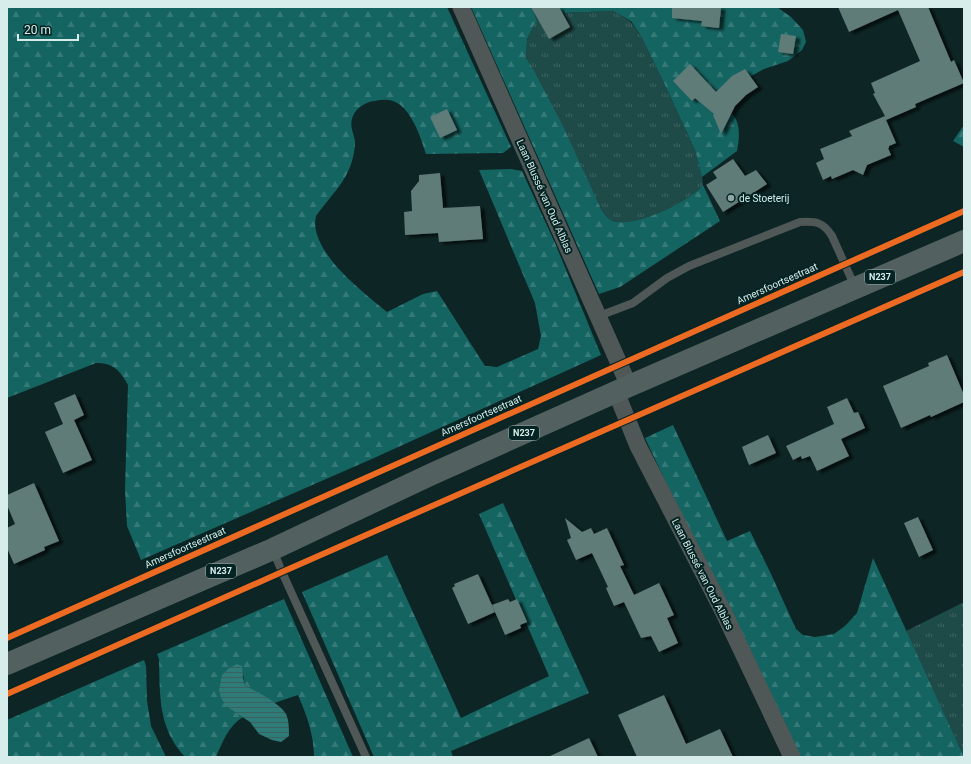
<svg xmlns="http://www.w3.org/2000/svg" width="971" height="764" font-family="Roboto,sans-serif">
	<style>
		.grass { fill: url(#grass-tufts) }
		.forest { fill: url(#forest-firs) }
		.water { fill: url(#water-rules) }
		.building { fill: #617b79; filter: url(#shadow) }
		.lines { fill: none; stroke-linecap: round; stroke-linejoin: round }
		.lane { stroke: #4f5757; stroke-width: 8 }
		.street { stroke: #4f5757; stroke-width: 17 }
		.primary { stroke: #536060; stroke-width: 22 }
		.cycleway-casing { stroke: #042423; stroke-width: 8 }
		.cycleway { stroke: #ed6a23; stroke-width: 6 }
		.poi-dot { fill: #90a7a5; stroke: #042423; stroke-width: 1.5 }
		.labels { text-anchor: middle; stroke-width: 4; stroke-linejoin: round; paint-order: stroke }
		.shield { fill: #042423; stroke: #98b1af; stroke-width: 1 }
		.shield-label { font-size: 9px; font-weight: bold; fill: #d7edeb }
		.street-label { font-size: 10px; fill: #d7edeb; stroke: #042423 }
		.poi-label { font-size: 10px; fill: #d7edeb; stroke: #042423; text-anchor: start }
	</style>
	<defs>
		<pattern id="grass-tufts" width="24" height="20" patternUnits="userSpaceOnUse"><rect width="24" height="20" fill="#1e4a47"/><path d="M3 7l-1-3M5 7V3M7 7l1-3M15 17l-1-3M17 17v-4M19 17l1-3" fill="none" stroke="#3e6462"/></pattern>
		<pattern id="forest-firs" width="22" height="20" patternUnits="userSpaceOnUse"><rect width="22" height="20" fill="#146461"/><path d="M5 1l3.5 6h-7zM16 11l3.5 6h-7z" fill="#357a78"/></pattern>
		<pattern id="water-rules" width="6" height="5" patternUnits="userSpaceOnUse"><rect width="6" height="5" fill="#2f7b78"/><path d="M0 2.5h6" fill="none" stroke="#38615f"/></pattern>
		<filter id="shadow"><feDropShadow dx="4.5" dy="2.5" stdDeviation="1" flood-color="#0009"/></filter>
	</defs>
	<rect width="100%" height="100%" fill="#0d2524"/>
	<g class="grass">
		<path d="M541 7 561 13 613 11 630 21 641 36 664 83 695 150 702 177 703 185C689 202 639 225 617 222 609 221 605 215 601 209L526 58 527 41 533 25 532 11Z"/>
		<polygon points="964,602 964,757 906,631"/>
	</g>
	<g class="forest">
		<path d="M7 7H447L511 147 503 153 426 154C421 138 411 107 393 101 387 99 381 100 375 101 367 101 356 108 353 116 348 127 356 136 355 145 352 178 334 191 316 216 308 251 363 292 387 312L423 294 437 291 485 366 497 367 538 349 541 336 535 303 479 170 511 169 522 171 555 243 601 355 374 458 141 560 127 526 125 490 128 385C120 370 113 363 96 363L7 398Z"/>
		<path d="M471 7H541L533 11 537 22 533 26 527 40 526 58 534 71 562 124 601 209C605 215 609 221 617 222 639 225 689 202 703 185L720 221 620 287 599 294Z"/>
		<path d="M558 7H777L791 17 803 30 806 42 802 50 788 61 764 69 742 81 721 107C725 110 732 113 734 116 741 126 739 141 737 151L702 177 695 150 664 83 641 36 631 21 613 11 561 13Z"/>
		<polygon points="964,125 964,147 953,141"/>
		<polygon points="673,425 727,541 750,531 771,574 796,629 803,635 815,637 834,634 845,626 857,613 873,558 964,757 796,757 645,438"/>
		<polygon points="503,503 589,693 451,751 453,757 374,757 302,592 387,555 461,718 549,676 479,514"/>
		<path d="M284 599 353 757H314C314 735 307 716 298 695L274 703 245 685 243 674 227 707 243 717C229 725 222 743 216 757H185C158 728 160 696 159 659L157 654Z"/>
		<polygon points="144,660 146,666 147,701 151,726 166,757 7,757 7,720"/>
	</g>
	<path class="water" d="M237 664 242 666 243 678 245 685C256 692 279 702 286 714 289 720 289 729 289 736L281 742 272 740 259 734 250 722 227 707 221 698 219 690 222 675 229 668Z"/>
	<g class="building">
		<polygon points="531,7 559,7 570,27 549,39"/>
		<polygon points="672,7 721,7 719,28 701,26 702,21 672,18"/>
		<polygon points="838,7 928,7 951,62 954,60 964,83 915,104 916,107 886,120 896,143 889,146 889,148 888,148 891,155 867,165 863,175 853,170 832,179 831,176 823,180 816,163 824,159 820,149 852,136 849,131 885,116 873,94 875,93 871,83 920,61 898,10 849,32"/>
		<polygon points="781,34 796,36 793,54 778,52"/>
		<polygon points="690,64 716,92 732,76 745,69 758,87 746,95 735,106 721,134 713,115 714,114 695,98 692,101 673,81"/>
		<polygon points="447,109 457,130 440,138 430,117"/>
		<polygon points="733,159 745,176 756,170 767,184 723,212 706,185 717,178 713,172"/>
		<polygon points="440,173 443,208 480,206 483,239 439,242 438,233 405,235 404,212 412,211 411,191 419,181 419,175"/>
		<polygon points="947,355 964,395 964,402 931,417 930,415 901,428 883,386 929,366 928,363"/>
		<polygon points="75,394 84,415 74,420 92,460 63,473 45,432 63,424 54,403"/>
		<polygon points="847,398 854,413 858,412 865,428 841,439 849,456 817,471 810,456 802,459 801,456 793,460 786,446 834,424 827,407"/>
		<polygon points="768,435 776,453 749,465 742,447"/>
		<polygon points="34,483 59,541 44,547 45,550 14,564 7,548 7,528 15,524 7,505 7,495"/>
		<polygon points="918,517 933,550 919,557 904,523"/>
		<polygon points="565,518 582,532 591,528 594,534 607,528 624,565 620,566 634,595 659,583 674,615 667,618 678,643 659,652 651,636 641,638 624,602 614,606 606,588 608,587 592,553 576,560 567,540 571,538"/>
		<polygon points="478,574 495,612 468,624 452,588 455,586 454,584"/>
		<polygon points="508,599 510,602 517,599 527,622 520,625 521,628 505,635 492,605"/>
		<polygon points="664,695 686,744 720,729 733,757 637,757 618,715"/>
		<polygon points="589,738 598,757 548,757"/>
	</g>
	<g class="lines">
		<g class="lane">
			<path d="M599 316 633 303 667 278 689 266 800 222C816 221 823 222 832 236L855 287"/>
			<polyline points="273,550 282,572 366,757"/>
		</g>
		<g class="street">
			<polyline points="461,7 629,386"/>
			<polyline points="616,392 638,446 724,613 792,757"/>
		</g>
		<polyline class="primary" points="7,664 273,549 432,474 629,386 964,241"/>
		<defs>
			<g id="cycleway">
				<polyline points="7,638 964,211"/>
				<polyline points="7,694 282,572 964,272"/>
			</g>
		</defs>
		<use href="#cycleway" class="cycleway-casing"/>
		<use href="#cycleway" class="cycleway"/>
	</g>
	<circle class="poi-dot" cx="731" cy="198" r="4"/>
	<g class="labels">
		<g class="shield">
			<rect x="865" y="270" width="30" height="14" rx="3"/>
			<rect x="509" y="426" width="30" height="14" rx="3"/>
			<rect x="206" y="564" width="30" height="14" rx="3"/>
		</g>
		<g class="shield-label">
			<text x="880" y="280">N237</text>
			<text x="524" y="436">N237</text>
			<text x="221" y="574">N237</text>
		</g>
		<g class="street-label">
			<text transform="translate(545 196) rotate(66)" y="4">Laan Blussé van Oud Alblas</text>
			<text transform="translate(777 283) rotate(-24)" y="4">Amersfoortsestraat</text>
			<text transform="translate(481 415) rotate(-24)" y="4">Amersfoortsestraat</text>
			<text transform="translate(185 547) rotate(-24)" y="4">Amersfoortsestraat</text>
			<text transform="translate(703 574) rotate(63)" y="4">Laan Blussé van Oud Alblas</text>
		</g>
		<g class="poi-label">
			<text x="739" y="202">de Stoeterij</text>
		</g>
	</g>
	<rect width="971" height="764" fill="none" stroke="#d7edeb" stroke-width="16"/>
	<path d="M18 34v6h60v-6" fill="none" stroke="#d7edeb" stroke-width="2"/>
	<text x="24" y="34" font-size="12" fill="#d7edeb" stroke="#042423" stroke-width="3" paint-order="stroke">20 m</text>
</svg>
